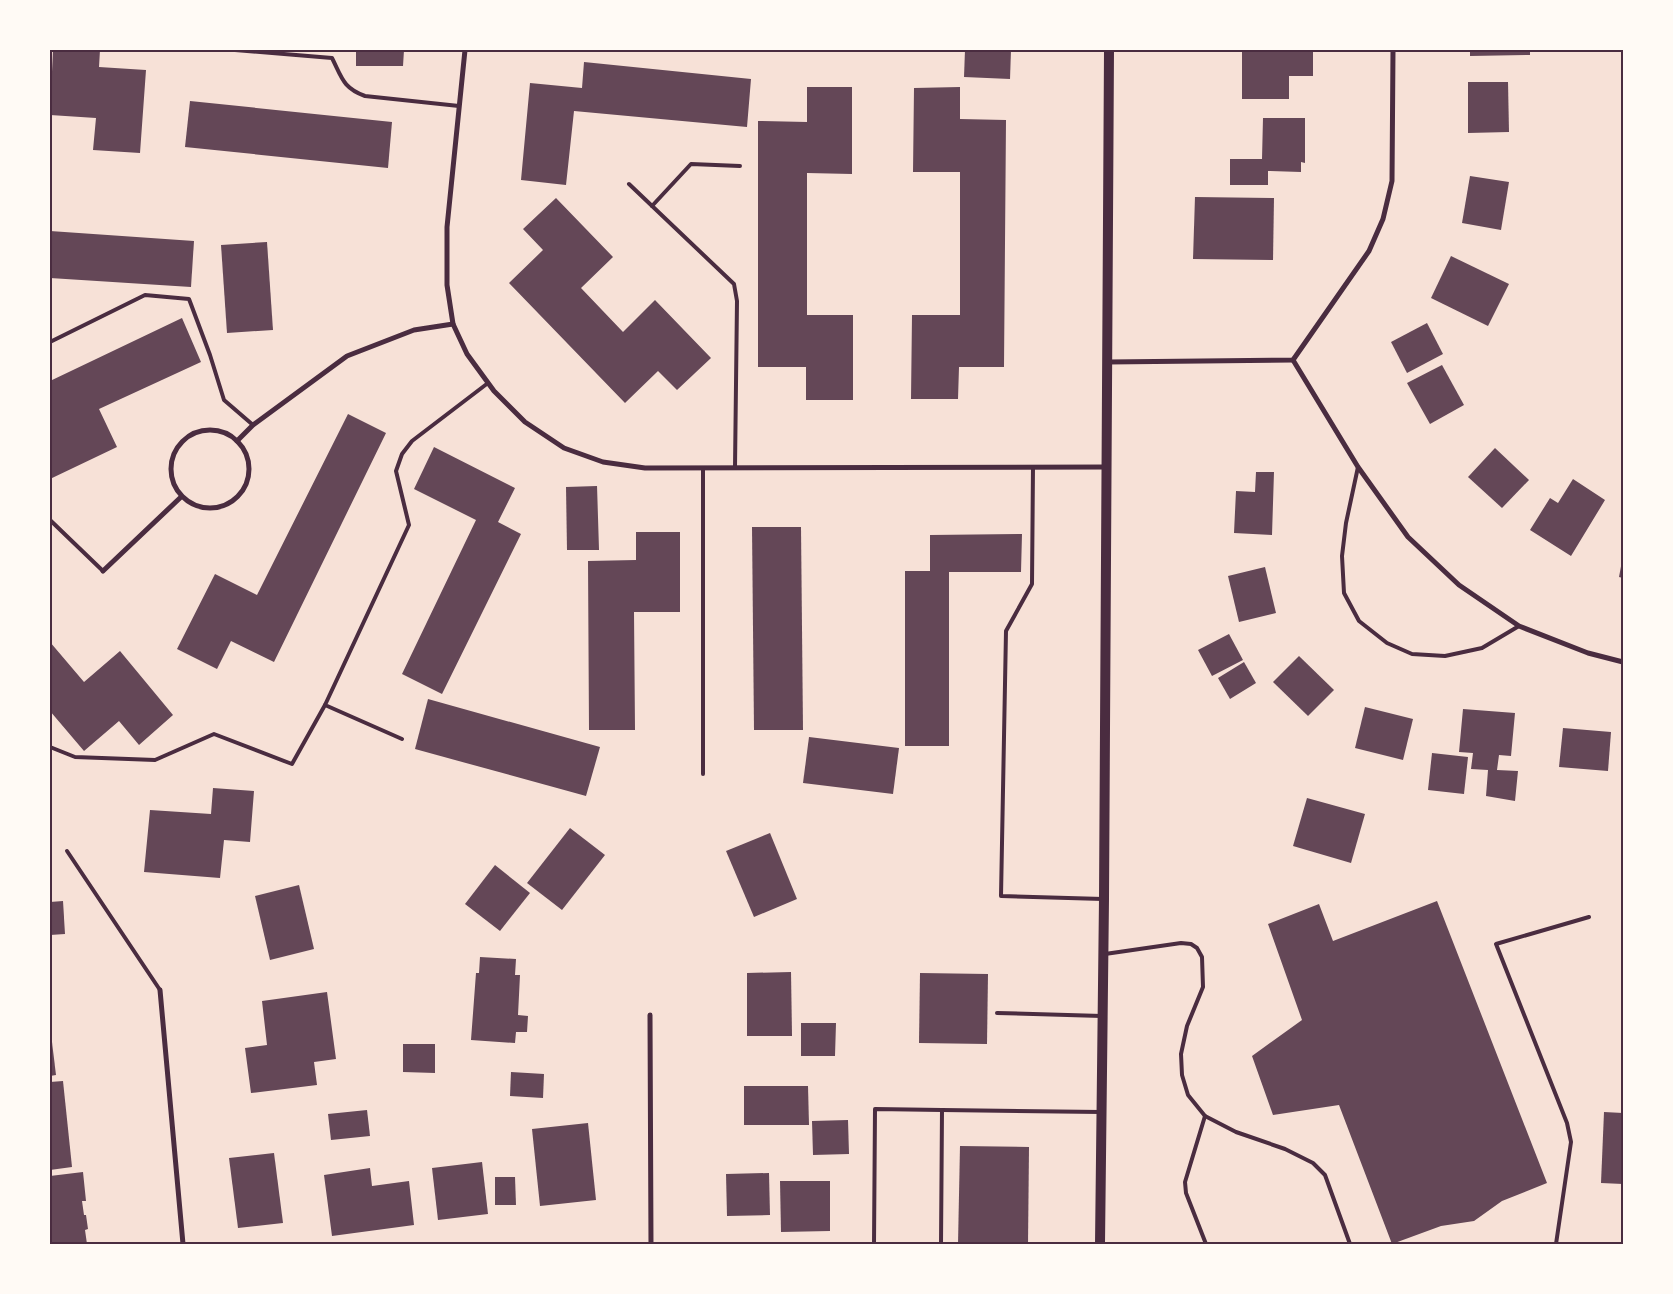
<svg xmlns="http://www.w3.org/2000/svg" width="1673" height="1294" font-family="Ubuntu,sans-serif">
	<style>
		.building { fill: #644757 }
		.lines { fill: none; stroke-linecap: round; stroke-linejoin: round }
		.service { stroke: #4a2c40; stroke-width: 4 }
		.minor { stroke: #4a2c40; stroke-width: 5 }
		.secondary { stroke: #4a2c40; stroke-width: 10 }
		.neatline { fill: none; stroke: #4a2c40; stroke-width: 2 }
	</style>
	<rect width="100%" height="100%" fill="#f7e1d7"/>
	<g class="building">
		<polygon points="53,50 100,50 99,67 146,70 140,153 93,150 96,118 50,115"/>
		<polygon points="356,50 404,50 403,66 356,66"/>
		<polygon points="965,50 1011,50 1010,79 964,77"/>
		<polygon points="1242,50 1313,50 1313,76 1289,76 1289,99 1242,99"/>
		<polygon points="1470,50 1530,50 1530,55 1470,56"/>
		<polygon points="584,62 751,79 747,127 574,111 566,185 521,180 530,83 582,88"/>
		<polygon points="1468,82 1508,82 1509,132 1468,133"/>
		<polygon points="807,87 852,87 852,174 807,173 807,315 853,315 853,400 806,400 806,367 758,367 758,121 807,122"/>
		<polygon points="960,87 960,119 1006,120 1004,367 959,367 958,399 911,399 912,315 960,315 960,172 913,172 914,88"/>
		<polygon points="190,101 392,122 388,168 185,147"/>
		<polygon points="1263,118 1305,118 1305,163 1301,162 1301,172 1268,171 1268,185 1230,185 1230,159 1262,159"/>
		<polygon points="1470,176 1509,182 1501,230 1462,223"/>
		<polygon points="1195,197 1274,198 1273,260 1193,259"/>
		<polygon points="556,198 613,257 581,288 623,332 655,300 711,358 677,390 658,371 625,403 509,283 543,250 523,229"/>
		<polygon points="50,231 194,241 191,287 50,278"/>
		<polygon points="267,242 273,330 227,333 221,245"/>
		<polygon points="1451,256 1509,284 1488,326 1431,298"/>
		<polygon points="182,318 201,362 99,409 117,447 50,479 50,381"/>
		<polygon points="1427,323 1443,354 1407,373 1391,342"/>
		<polygon points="1442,365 1464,405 1430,424 1407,383"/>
		<polygon points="348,414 386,433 274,662 231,641 217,669 177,649 215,574 257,595"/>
		<polygon points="434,447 515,488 498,522 521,534 442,694 402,674 476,520 414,489"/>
		<polygon points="1495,448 1529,480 1502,508 1468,477"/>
		<polygon points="1256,472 1274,472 1272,535 1234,533 1236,491 1255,492"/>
		<polygon points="1573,479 1605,500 1571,556 1530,530 1550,498 1558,503"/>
		<polygon points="597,486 599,550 567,550 566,487"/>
		<polygon points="752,527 801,527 803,730 754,730"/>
		<polygon points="636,532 680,532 680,612 634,612 635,730 589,730 588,561 636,560"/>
		<polygon points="1022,534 1021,572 949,572 949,746 905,746 905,571 930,571 930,535"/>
		<polygon points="1622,561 1623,561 1623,578 1619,577"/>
		<polygon points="1265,567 1276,613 1239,622 1228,576"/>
		<polygon points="1229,634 1243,660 1212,676 1198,650"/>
		<polygon points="50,642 84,682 120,651 173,715 139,745 119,721 84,751 50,711"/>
		<polygon points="1299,656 1334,690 1308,716 1273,682"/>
		<polygon points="1244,662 1256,683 1230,699 1218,678"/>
		<polygon points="428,699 600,747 586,796 415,749"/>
		<polygon points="1365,707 1413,719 1403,760 1355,748"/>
		<polygon points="1463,709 1515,713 1511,756 1499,755 1497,770 1518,771 1515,801 1486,796 1488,770 1471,769 1473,753 1459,752"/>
		<polygon points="1563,728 1611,732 1608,771 1559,767"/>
		<polygon points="809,737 899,748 893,794 803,783"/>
		<polygon points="1432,753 1468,757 1464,794 1428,790"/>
		<polygon points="213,788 254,791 250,842 224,840 220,878 144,872 150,810 211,814"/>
		<polygon points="1307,798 1365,814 1351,863 1293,846"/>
		<polygon points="570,828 605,855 562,910 527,883"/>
		<polygon points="770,833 797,899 754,917 726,851"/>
		<polygon points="495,865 530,893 500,931 465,904"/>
		<polygon points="299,885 314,949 270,960 255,896"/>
		<polygon points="63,901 65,934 50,935 50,902"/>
		<polygon points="1437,901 1547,1183 1502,1201 1474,1221 1441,1226 1392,1244 1339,1105 1273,1115 1252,1056 1302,1020 1268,924 1319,904 1333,941"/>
		<polygon points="480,957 516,959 515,975 520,975 518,1015 528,1016 527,1032 516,1032 515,1043 471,1040 476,973 479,973"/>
		<polygon points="791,972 792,1036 747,1036 747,973"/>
		<polygon points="920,973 988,974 987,1044 919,1043"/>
		<polygon points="327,992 336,1059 314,1062 317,1085 251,1093 245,1048 267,1045 262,1001"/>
		<polygon points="801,1023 836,1023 835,1056 801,1056"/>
		<polygon points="50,1034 51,1034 56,1075 50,1076"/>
		<polygon points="403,1044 435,1044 435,1073 403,1072"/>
		<polygon points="511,1072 544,1074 543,1098 510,1096"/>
		<polygon points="63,1081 72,1167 50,1170 50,1082"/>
		<polygon points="744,1086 808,1086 809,1125 744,1125"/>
		<polygon points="367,1110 370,1136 331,1140 328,1114"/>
		<polygon points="1604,1112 1623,1113 1623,1184 1601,1183"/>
		<polygon points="848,1120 849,1154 813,1155 812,1121"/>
		<polygon points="588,1123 596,1200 540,1206 532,1129"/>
		<polygon points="960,1146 1029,1147 1028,1244 958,1244"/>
		<polygon points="274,1153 283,1223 238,1228 229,1158"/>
		<polygon points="482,1162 488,1214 438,1220 432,1168"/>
		<polygon points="370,1168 372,1186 409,1181 414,1225 332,1236 324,1175"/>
		<polygon points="83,1172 86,1201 82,1201 84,1215 86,1215 88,1229 85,1230 87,1244 50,1244 50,1176"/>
		<polygon points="769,1173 770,1215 727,1216 726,1174"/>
		<polygon points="495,1177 515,1177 516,1205 495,1205"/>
		<polygon points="780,1181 830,1181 830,1231 781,1232"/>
	</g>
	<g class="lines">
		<g class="service">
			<path d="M235 50 332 58C342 78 343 88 365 96L459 106"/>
			<polyline points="629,184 734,284 737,301 735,467"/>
			<polyline points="652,206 691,164 740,166"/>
			<polyline points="50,342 145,295 189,299 210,355 224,400 253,425"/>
			<polyline points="1033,467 1032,584 1006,631 1001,896 1103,899"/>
			<polyline points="1358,467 1346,523 1342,556 1344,593 1359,621 1387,643 1412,654 1445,656 1482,648 1519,626"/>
			<polyline points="703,468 703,774"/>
			<polyline points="50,520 103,571"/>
			<polyline points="402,739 325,705 409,525 396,471 402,454 412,441 488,383"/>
			<polyline points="50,747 75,757 155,760 214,734 292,764 325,705"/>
			<polyline points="67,851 160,990"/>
			<polyline points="1105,954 1181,943 1191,944 1197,948 1202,957 1203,987 1187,1026 1181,1054 1182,1075 1188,1095 1205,1116 1236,1132 1285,1149 1313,1163 1325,1175 1350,1244"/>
			<polyline points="997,1013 1102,1016"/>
			<polyline points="942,1110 1101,1112"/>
			<polyline points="1205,1116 1185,1182 1186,1193 1206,1244"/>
			<polyline points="874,1244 875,1109 942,1110 941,1244"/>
			<polyline points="1556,1244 1571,1142 1567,1123 1496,944 1589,917"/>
		</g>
		<g class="minor">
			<polyline points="465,50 447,227 447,285 453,324 467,354 494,391 525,422 564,448 603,462 645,468 1107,467"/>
			<polyline points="1293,360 1358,467 1408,537 1459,585 1519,626 1588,653 1623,662"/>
			<polyline points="1108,362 1293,360 1369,251 1383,219 1392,181 1393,50"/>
			<circle cx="210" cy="469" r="39"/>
			<polyline points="237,441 253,425 347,356 414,330 453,324"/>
			<polyline points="103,571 181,497"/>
			<polyline points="160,990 183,1244"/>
			<polyline points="650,1015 651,1244"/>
		</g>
		<polyline class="secondary" points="1100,1244 1104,899 1109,50"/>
	</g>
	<rect width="1673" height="1294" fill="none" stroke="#fffaf5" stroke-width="102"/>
	<rect x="51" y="51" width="1571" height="1192" class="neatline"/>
</svg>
